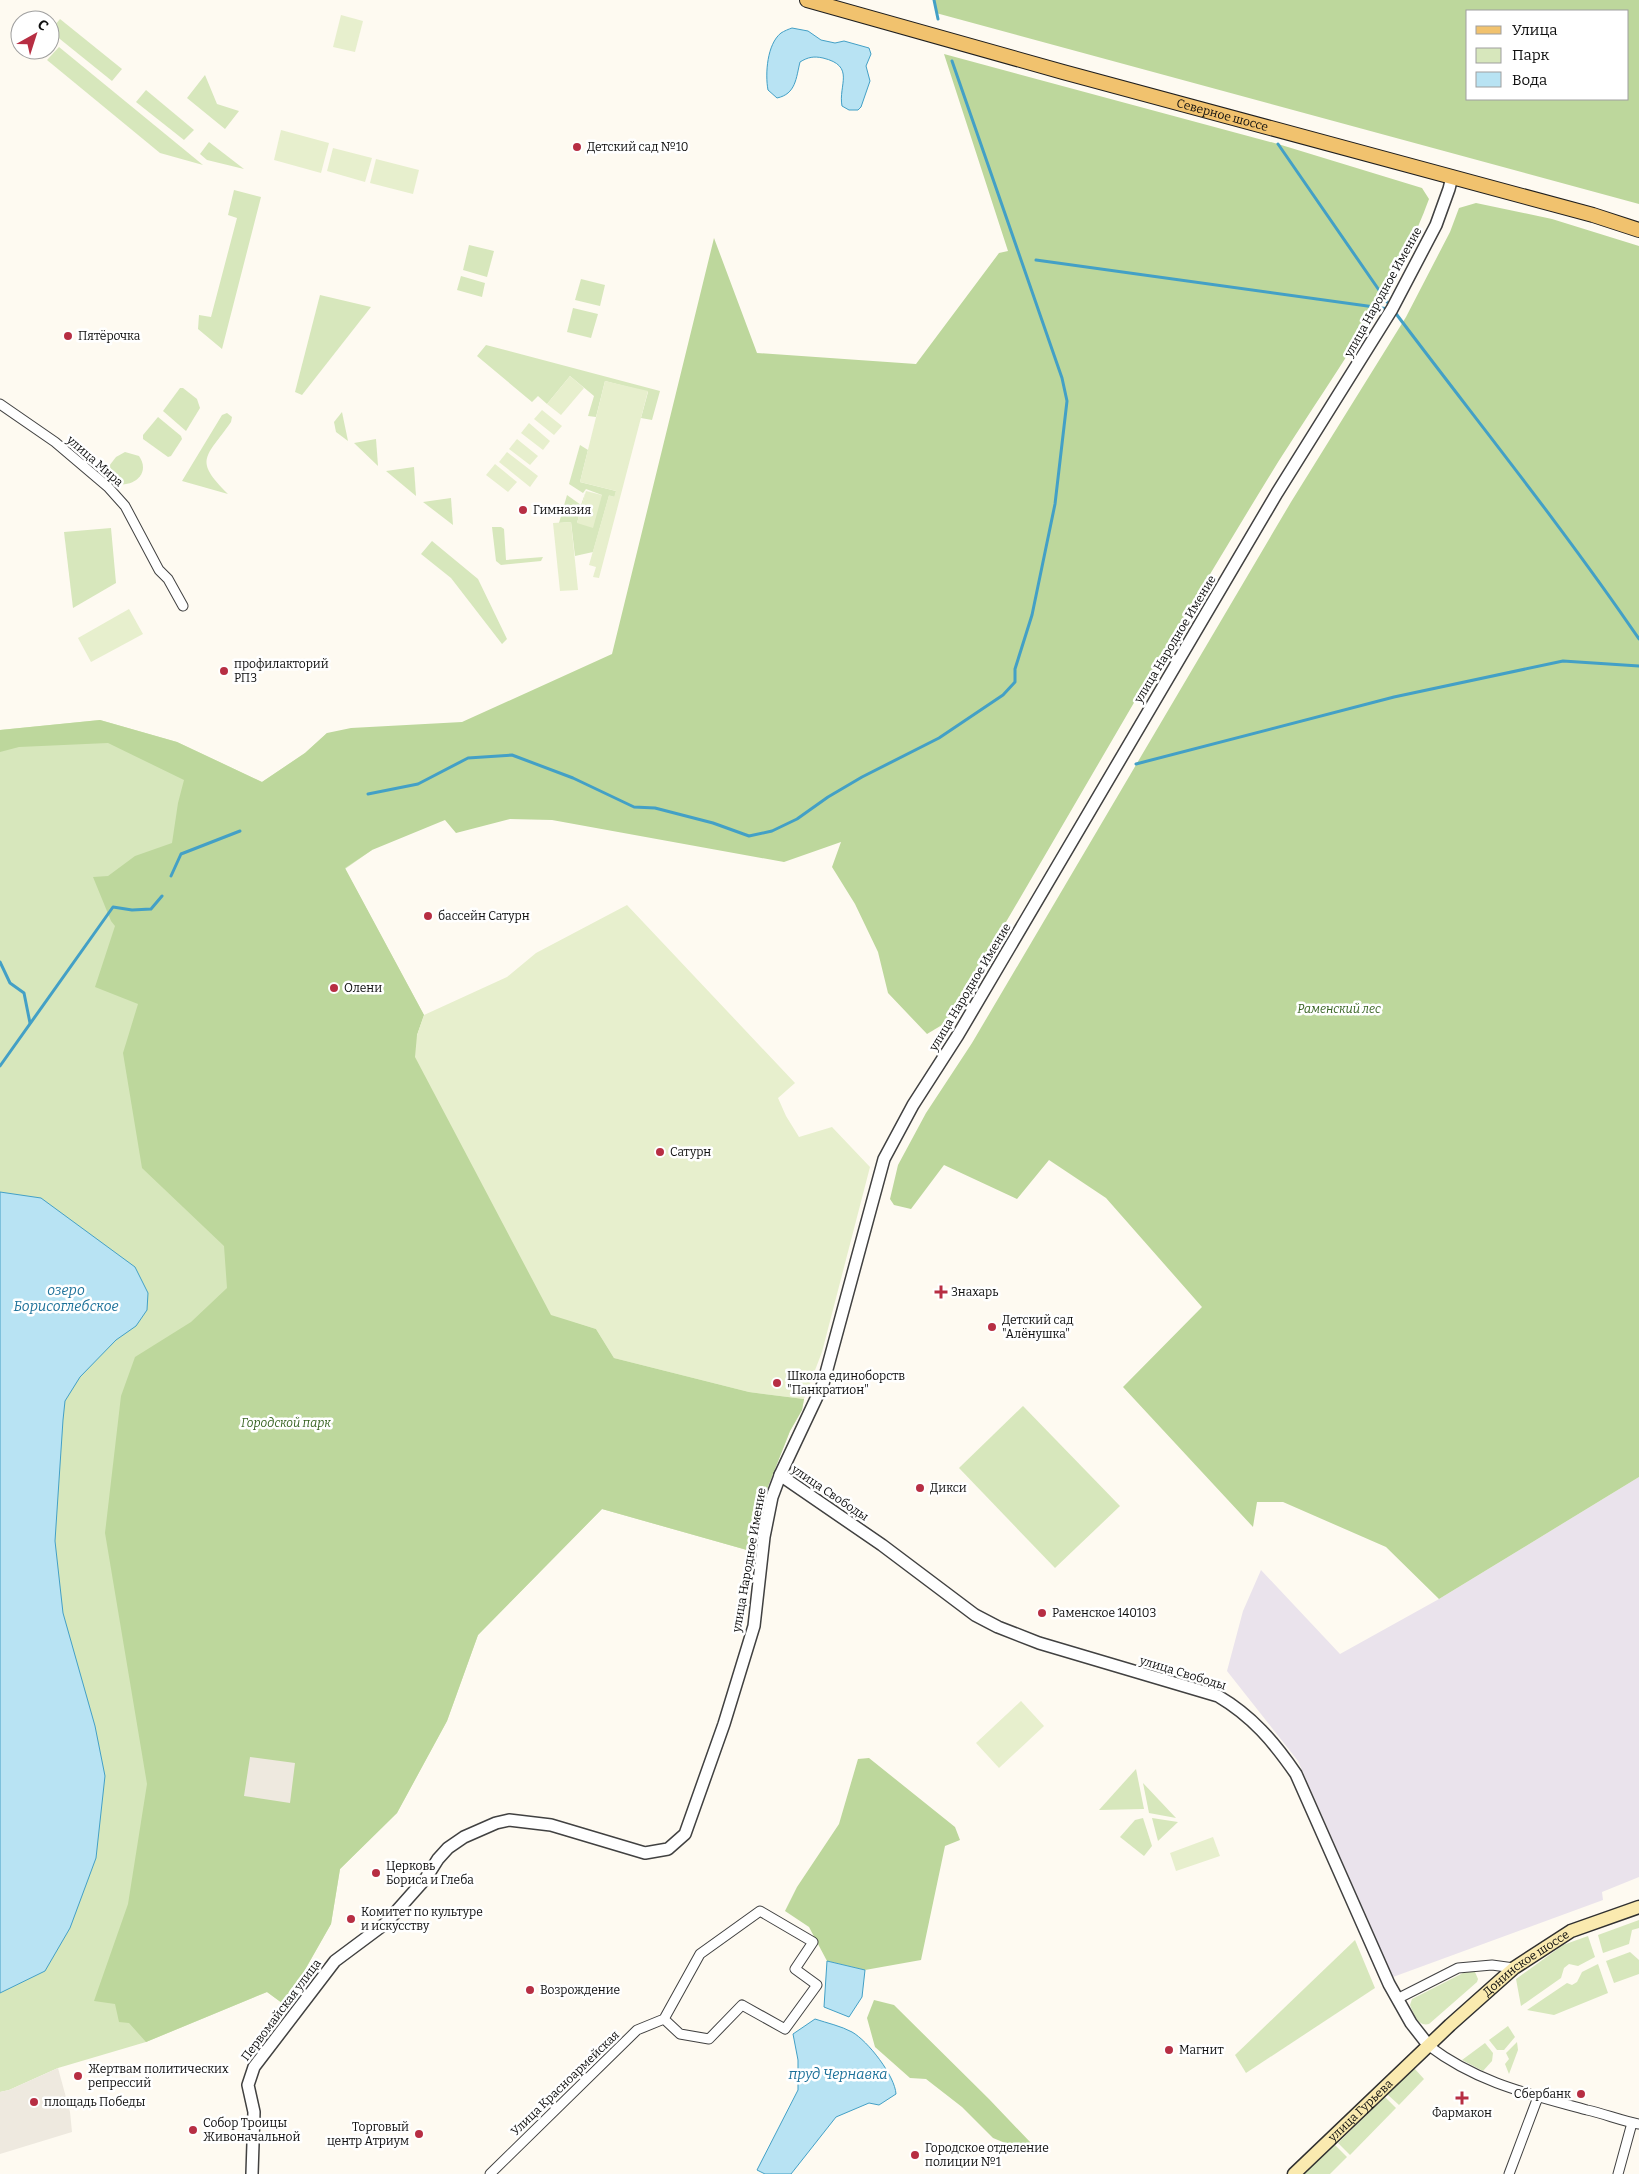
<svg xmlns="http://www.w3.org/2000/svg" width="1639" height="2174" font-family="Bitter,serif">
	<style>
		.industrial { fill: #eae3ec }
		.green { fill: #d7e7bc }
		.forest { fill: #bdd79c; fill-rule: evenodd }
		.pitch { fill: #e7efcd }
		.plaza { fill: #eee9df }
		.water { fill: #b8e3f3; stroke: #43a0c6 }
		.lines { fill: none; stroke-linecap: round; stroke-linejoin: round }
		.stream { stroke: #43a0c6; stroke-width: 3 }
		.minor-casing { stroke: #414141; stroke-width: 11 }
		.tertiary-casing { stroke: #414141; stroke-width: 14 }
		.secondary-casing { stroke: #303030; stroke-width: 15 }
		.primary-casing { stroke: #1f1f1f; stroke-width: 16 }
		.minor { stroke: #fff; stroke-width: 9 }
		.tertiary { stroke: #fff; stroke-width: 11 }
		.secondary { stroke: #faeaaf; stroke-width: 12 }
		.primary { stroke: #f1c26e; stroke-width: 14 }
		.poi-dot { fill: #b72e43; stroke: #fff; stroke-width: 2 }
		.labels { text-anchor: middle; stroke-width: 5; stroke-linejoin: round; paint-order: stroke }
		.street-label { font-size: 12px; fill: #0e0e0e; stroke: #fff }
		.poi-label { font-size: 12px; fill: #0e0e0e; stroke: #fff; text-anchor: start }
		.park-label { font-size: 12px; font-style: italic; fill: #376322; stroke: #fff }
		.water-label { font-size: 14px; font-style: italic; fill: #1e729a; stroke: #fff }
	</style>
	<rect width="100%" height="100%" fill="#fefaf1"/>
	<polygon class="industrial" points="1639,1477 1639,1877 1602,1892 1603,1900 1393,1977 1298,1761 1227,1671 1243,1611 1261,1570 1340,1654 1439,1599"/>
	<g class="green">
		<polygon points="60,19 122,69 112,81 50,31"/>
		<polygon points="59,47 203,165 160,153 47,60"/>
		<polygon points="205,75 217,104 239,111 225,129 187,98"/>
		<polygon points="146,90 194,130 184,140 136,102"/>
		<polygon points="209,142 244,169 207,160 200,154"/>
		<polygon points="234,190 261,197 222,349 198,329 199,315 211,317 237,218 228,215"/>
		<polygon points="469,245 494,251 487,277 463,270"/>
		<polygon points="461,276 485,283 482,297 457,290"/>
		<polygon points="581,279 605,285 600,306 575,300"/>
		<polygon points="320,295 371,307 302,395 295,392"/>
		<polygon points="573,308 598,314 591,338 567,332"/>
		<polygon points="486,345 660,391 652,420 641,418 648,392 605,381 596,417 588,416 594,396 570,376 547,404 538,396 532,402 477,356"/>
		<polygon points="180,388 183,388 197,399 200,408 186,431 163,411"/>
		<polygon points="342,412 348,441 336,432 334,422"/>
		<path d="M227 413 232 417 231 422C206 458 193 459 228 494L182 481 222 415Z"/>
		<polygon points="158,417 181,436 182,439 171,456 168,457 143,439 143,435"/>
		<polygon points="376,439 378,466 354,443"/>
		<polygon points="580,445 588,450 580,482 616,491 615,497 609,496 593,552 575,556 571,522 559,523 567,495 581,505 586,491 577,523 602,495 586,489 583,493 569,484"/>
		<path d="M125 452 139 456C154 478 123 493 107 479L106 470 116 457Z"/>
		<polygon points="414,467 416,496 386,471"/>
		<polygon points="451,498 453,525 423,502"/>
		<polygon points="492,527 501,527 504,529 506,560 543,557 541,561 501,565 496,561"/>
		<polygon points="111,528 116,583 73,608 64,532"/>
		<polygon points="432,541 478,579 507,639 502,644 451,578 421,554"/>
		<polygon points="100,720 177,742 262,782 305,753 327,733 372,850 345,869 424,1015 417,1035 804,1399 802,1410 790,1431 763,1499 754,1552 602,1509 478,1635 447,1721 397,1813 340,1869 331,1924 302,1975 282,2003 267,1992 146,2042 58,2068 9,2090 0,2092 0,730"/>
		<polygon points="1023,1406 1120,1506 1055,1568 959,1468"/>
		<polygon points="1136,1769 1144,1809 1099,1810"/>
		<polygon points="1143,1783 1176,1818 1149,1813"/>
		<polygon points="1143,1818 1152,1846 1144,1856 1120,1837 1135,1820"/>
		<polygon points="1152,1818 1178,1822 1158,1841"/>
		<polygon points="1639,1920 1639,1928 1632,1930 1629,1944 1603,1953 1598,1935"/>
		<polygon points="1588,1936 1595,1957 1578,1966 1569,1964 1564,1968 1561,1978 1521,2006 1516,1979 1563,1945"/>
		<polygon points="1355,1940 1375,1988 1246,2073 1235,2055"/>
		<polygon points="1630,1952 1639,1960 1639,1974 1614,1983 1606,1961"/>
		<polygon points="1598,1964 1608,1993 1554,2015 1527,2010 1567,1983 1572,1985 1577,1982 1582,1972"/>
		<path d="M1467 1971 1475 1972 1478 1979 1477 1982 1429 2024C1418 2027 1414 2014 1410 2005L1412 1999Z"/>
		<polygon points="1508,2026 1515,2037 1504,2050 1497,2050 1489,2040"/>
		<polygon points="1517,2042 1518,2050 1509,2074 1505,2064 1509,2059 1506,2053"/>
		<polygon points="1485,2043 1493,2053 1492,2061 1483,2071 1462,2060"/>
		<polygon points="1414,2068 1424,2079 1399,2105 1387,2094"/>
		<polygon points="1385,2097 1396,2108 1350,2155 1338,2143"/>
		<polygon points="1335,2145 1347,2157 1330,2174 1304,2174"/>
	</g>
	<g class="forest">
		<path d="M934 0H1639V204L936 13ZM1628 11V99H1468V11Z"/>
		<path d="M944 54 1278 144 1422 188 1429 199C1392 300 1319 394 1264 485 1155 663 1053 844 947 1022L927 1034 888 993 878 952 855 904 832 867 841 842 784 862 552 820 510 819 456 833 445 820 372 850 345 868 424 1015 417 1035 575 1322 596 1329 614 1358 749 1392 804 1399 802 1410 790 1431 763 1499 754 1552 602 1509 478 1635 447 1721 397 1813 340 1869 331 1924 302 1975 282 2003 267 1992 146 2042 129 2023 119 2022 115 2004 94 2001 128 1904 147 1784 105 1533 121 1396 135 1357 191 1322 227 1288 224 1246 142 1168 123 1053 138 1004 95 987 115 926 111 921 93 877 108 876 135 856 172 843 178 803 184 780 108 743 19 747 0 752V730L100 720 177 742 262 782 305 753 327 733 351 728 462 722 612 654 714 238 757 353 916 364 999 253 1008 251Z"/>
		<polygon points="1476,203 1552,219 1639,246 1639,1477 1439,1599 1386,1547 1283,1502 1257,1502 1253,1527 1123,1387 1202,1307 1106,1198 1049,1160 1017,1199 944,1165 911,1209 894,1205 890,1199 898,1165 926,1113 972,1043 1291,502 1406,317 1450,232 1459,208"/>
		<polygon points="869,1758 955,1827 960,1840 945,1846 921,1960 865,1970 827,1961 809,1927 785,1911 797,1887 839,1824 858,1759"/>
		<polygon points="874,2000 894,2005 989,2099 1031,2143 1024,2153 1010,2145 993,2138 962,2107 926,2079 910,2078 875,2047 867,2018"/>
	</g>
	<g class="pitch">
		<polygon points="341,15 363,21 355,52 333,47"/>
		<polygon points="281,130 329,143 321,173 274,160"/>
		<polygon points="333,148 372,158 365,182 327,171"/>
		<polygon points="376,159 419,170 413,194 370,183"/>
		<polygon points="570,376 584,388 561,415 547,404"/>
		<polygon points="605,381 648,391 599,578 593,577 596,567 589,565 609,495 614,497 616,491 580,482"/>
		<polygon points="542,410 562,426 554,435 534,419"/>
		<polygon points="529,423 550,441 543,450 521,433"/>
		<polygon points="517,439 538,456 530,465 509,449"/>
		<polygon points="507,452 538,476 530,487 499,462"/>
		<polygon points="495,464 517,482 508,492 486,475"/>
		<polygon points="586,491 602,495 593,528 577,523"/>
		<polygon points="571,522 578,590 560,591 553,523"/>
		<polygon points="129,609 143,634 91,662 78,638"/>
		<polygon points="627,905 795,1083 778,1098 786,1116 799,1137 832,1127 870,1167 822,1352 804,1399 749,1392 614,1358 596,1329 551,1315 415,1057 417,1035 424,1015 507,977 536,953"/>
		<polygon points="1021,1701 1044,1726 999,1768 976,1743"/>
		<polygon points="1213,1837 1220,1856 1176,1871 1170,1853"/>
	</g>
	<g class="plaza">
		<polygon points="250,1757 295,1763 290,1803 244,1796"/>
		<polygon points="58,2068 70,2112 72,2132 0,2154 0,2092 9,2090"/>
	</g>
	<g class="water">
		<path d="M792 28 808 31 821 40 835 43 844 41 869 48 871 54 866 66 870 81 861 107 858 110H849L842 106C838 85 856 66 823 58 814 56 808 57 800 62 796 78 796 94 777 98L768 90C765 74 767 44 781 33 784 31 789 29 792 28Z"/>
		<polygon points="0,1192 41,1198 135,1267 148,1293 147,1310 136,1326 116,1340 80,1377 65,1401 63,1420 55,1541 63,1613 95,1726 105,1776 96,1858 70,1928 45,1971 0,1993"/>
		<polygon points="827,1961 865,1970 862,1997 849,2017 824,2007"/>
		<path d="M815 2019C827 2023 841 2026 852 2032 868 2041 895 2076 896 2094L879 2105 869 2103 836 2117 791 2174H765L757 2170 798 2090V2060L793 2034Z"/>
	</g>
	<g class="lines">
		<g class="stream">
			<polyline points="934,0 938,19"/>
			<polyline points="1278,144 1390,306"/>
			<polyline points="1036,260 1389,309"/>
			<path d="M1394 311C1476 420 1562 526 1639 639"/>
			<polyline points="1136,764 1394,697 1563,661 1639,666"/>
			<polyline points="368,794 418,784 468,758 512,755 573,778 634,807 655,808 713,823 749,836 772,831 797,819 828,797 862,777 939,738 1003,695 1015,682 1015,669 1032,615 1055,504 1067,401 1062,378 952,61"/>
			<polyline points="171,876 181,854 240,831"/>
			<polyline points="0,962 10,983 24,993 30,1023"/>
			<polyline points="0,1066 113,907 132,910 151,909 162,896"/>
		</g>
		<defs>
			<g id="minor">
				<polyline points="0,404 55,442 108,487 125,506 159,570 168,579 183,606"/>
				<polyline points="1397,1999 1458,1968 1492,1965 1514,1968"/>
				<path d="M1429 2046C1478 2083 1529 2094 1587 2110 1605 2114 1622 2121 1639 2124"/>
				<polyline points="490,2174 637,2030 664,2019 700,1954 760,1911 813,1942 795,1969 817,1985 785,2029 742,2005 709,2039 680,2034 664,2019"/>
				<polyline points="1509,2174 1538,2097"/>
				<polyline points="1618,2174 1632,2123"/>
			</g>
			<g id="tertiary">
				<path d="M780 1475 882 1545 975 1615 998 1627 1039 1643 1218 1696C1252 1716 1274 1742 1296 1774L1389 1984 1411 2023 1429 2046"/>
				<polyline points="252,2174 254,2112 248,2085 254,2067 335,1961 386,1923 426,1878 438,1859 448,1848 464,1837 496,1823 509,1820 551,1825 645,1853 668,1849 685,1834 724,1724 754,1626 764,1537 772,1497 781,1473 823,1384 884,1159 913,1105 958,1035 1277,493 1392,309 1436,225 1449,189 1452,177"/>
			</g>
			<g id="secondary">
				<path id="s1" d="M1294 2174 1450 2025 1514 1968 1571 1931 1639 1907"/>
			</g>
			<g id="primary">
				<path id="s2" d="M807 0 1063 72 1593 215 1639 230"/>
			</g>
		</defs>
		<use href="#minor" class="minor-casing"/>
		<use href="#tertiary" class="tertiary-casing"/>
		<use href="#secondary" class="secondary-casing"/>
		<use href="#primary" class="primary-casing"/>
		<use href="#minor" class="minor"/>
		<use href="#tertiary" class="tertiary"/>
		<use href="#secondary" class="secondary"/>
		<use href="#primary" class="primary"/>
	</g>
	<g class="poi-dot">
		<circle cx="577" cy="147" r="5"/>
		<circle cx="68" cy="336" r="5"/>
		<circle cx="523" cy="510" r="5"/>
		<circle cx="224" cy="671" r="5"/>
		<circle cx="428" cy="916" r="5"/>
		<circle cx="334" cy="988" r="5"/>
		<circle cx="660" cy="1152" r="5"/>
		<path d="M938.5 1284.5h5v5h5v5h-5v5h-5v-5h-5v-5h5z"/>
		<circle cx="992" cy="1327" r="5"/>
		<circle cx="777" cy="1383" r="5"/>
		<circle cx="920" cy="1488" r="5"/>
		<circle cx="1042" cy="1613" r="5"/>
		<circle cx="376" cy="1873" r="5"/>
		<circle cx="351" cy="1919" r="5"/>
		<circle cx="530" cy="1990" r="5"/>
		<circle cx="1169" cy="2050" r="5"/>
		<circle cx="78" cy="2076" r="5"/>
		<circle cx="1581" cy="2094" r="5"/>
		<path d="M1459.5 2090.5h5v5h5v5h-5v5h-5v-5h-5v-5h5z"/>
		<circle cx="34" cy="2102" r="5"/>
		<circle cx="193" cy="2130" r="5"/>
		<circle cx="419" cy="2134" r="5"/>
		<circle cx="915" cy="2155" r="5"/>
	</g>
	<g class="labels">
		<g class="street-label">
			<text dy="4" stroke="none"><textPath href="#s2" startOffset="431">Северное шоссе</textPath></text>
			<text transform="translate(1383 292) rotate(-61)" y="4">улица Народное Имение</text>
			<text transform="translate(95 461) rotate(41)" y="4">улица Мира</text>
			<text transform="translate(1175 639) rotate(-59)" y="4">улица Народное Имение</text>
			<text transform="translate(970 987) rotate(-59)" y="4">улица Народное Имение</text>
			<text transform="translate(830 1493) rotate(34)" y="4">улица Свободы</text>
			<text transform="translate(749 1560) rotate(-80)" y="4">улица Народное Имение</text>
			<text transform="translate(1183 1673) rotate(17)" y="4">улица Свободы</text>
			<text dy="4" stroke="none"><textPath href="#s1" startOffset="314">Донинское шоссе</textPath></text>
			<text transform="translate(281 2010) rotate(-53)" y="4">Первомайская улица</text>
			<text transform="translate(565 2083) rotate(-44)" y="4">Улица Красноармейская</text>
			<text dy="4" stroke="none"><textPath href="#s1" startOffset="92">улица Гурьева</textPath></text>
		</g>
		<g class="poi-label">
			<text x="587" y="151">Детский сад №10</text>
			<text x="78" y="340">Пятёрочка</text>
			<text x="533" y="514">Гимназия</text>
			<text x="234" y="668">профилакторий<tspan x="234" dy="14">РПЗ</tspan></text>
			<text x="438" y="920">бассейн Сатурн</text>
			<text x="344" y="992">Олени</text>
			<text x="670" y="1156">Сатурн</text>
			<text x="951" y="1296">Знахарь</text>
			<text x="1002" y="1324">Детский сад<tspan x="1002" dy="14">"Алёнушка"</tspan></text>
			<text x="787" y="1380">Школа единоборств<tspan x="787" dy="14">"Панкратион"</tspan></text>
			<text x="930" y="1492">Дикси</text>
			<text x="1052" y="1617">Раменское 140103</text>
			<text x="386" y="1870">Церковь<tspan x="386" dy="14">Бориса и Глеба</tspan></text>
			<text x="361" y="1916">Комитет по культуре<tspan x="361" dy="14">и искусству</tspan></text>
			<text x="540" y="1994">Возрождение</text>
			<text x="1179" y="2054">Магнит</text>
			<text x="88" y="2073">Жертвам политических<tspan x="88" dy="14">репрессий</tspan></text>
			<text x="1571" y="2098" text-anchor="end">Сбербанк</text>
			<text x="44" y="2106">площадь Победы</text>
			<text x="1462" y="2117" text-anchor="middle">Фармакон</text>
			<text x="203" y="2127">Собор Троицы<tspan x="203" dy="14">Живоначальной</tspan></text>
			<text x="409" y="2131" text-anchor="end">Торговый<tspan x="409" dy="14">центр Атриум</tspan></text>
			<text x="925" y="2152">Городское отделение<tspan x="925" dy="14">полиции №1</tspan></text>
		</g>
		<g class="park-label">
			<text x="1339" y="1013">Раменский лес</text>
			<text x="286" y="1427">Городской парк</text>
		</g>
		<g class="water-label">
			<text x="66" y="1295">озеро<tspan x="66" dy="16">Борисоглебское</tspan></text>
			<text x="838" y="2079">пруд Чернавка</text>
		</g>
	</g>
	<rect x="1466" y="10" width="162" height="90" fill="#ffffff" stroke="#9f9f9f"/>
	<rect x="1476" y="26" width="25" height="8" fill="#f1c26e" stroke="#9f9f9f"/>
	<text x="1512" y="35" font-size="15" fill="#0e0e0e">Улица</text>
	<rect x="1476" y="48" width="25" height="15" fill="#d7e7bc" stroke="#9f9f9f"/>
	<text x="1512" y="60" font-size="15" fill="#0e0e0e">Парк</text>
	<rect x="1476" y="72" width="25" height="15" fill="#b8e3f3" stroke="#9f9f9f"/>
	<text x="1512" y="85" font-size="15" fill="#0e0e0e">Вода</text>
	<g transform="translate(35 35) rotate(39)"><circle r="24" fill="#ffffff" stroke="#9f9f9f"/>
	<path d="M0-4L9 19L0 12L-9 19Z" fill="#b72e43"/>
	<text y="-8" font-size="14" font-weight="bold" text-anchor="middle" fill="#0e0e0e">С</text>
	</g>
</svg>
